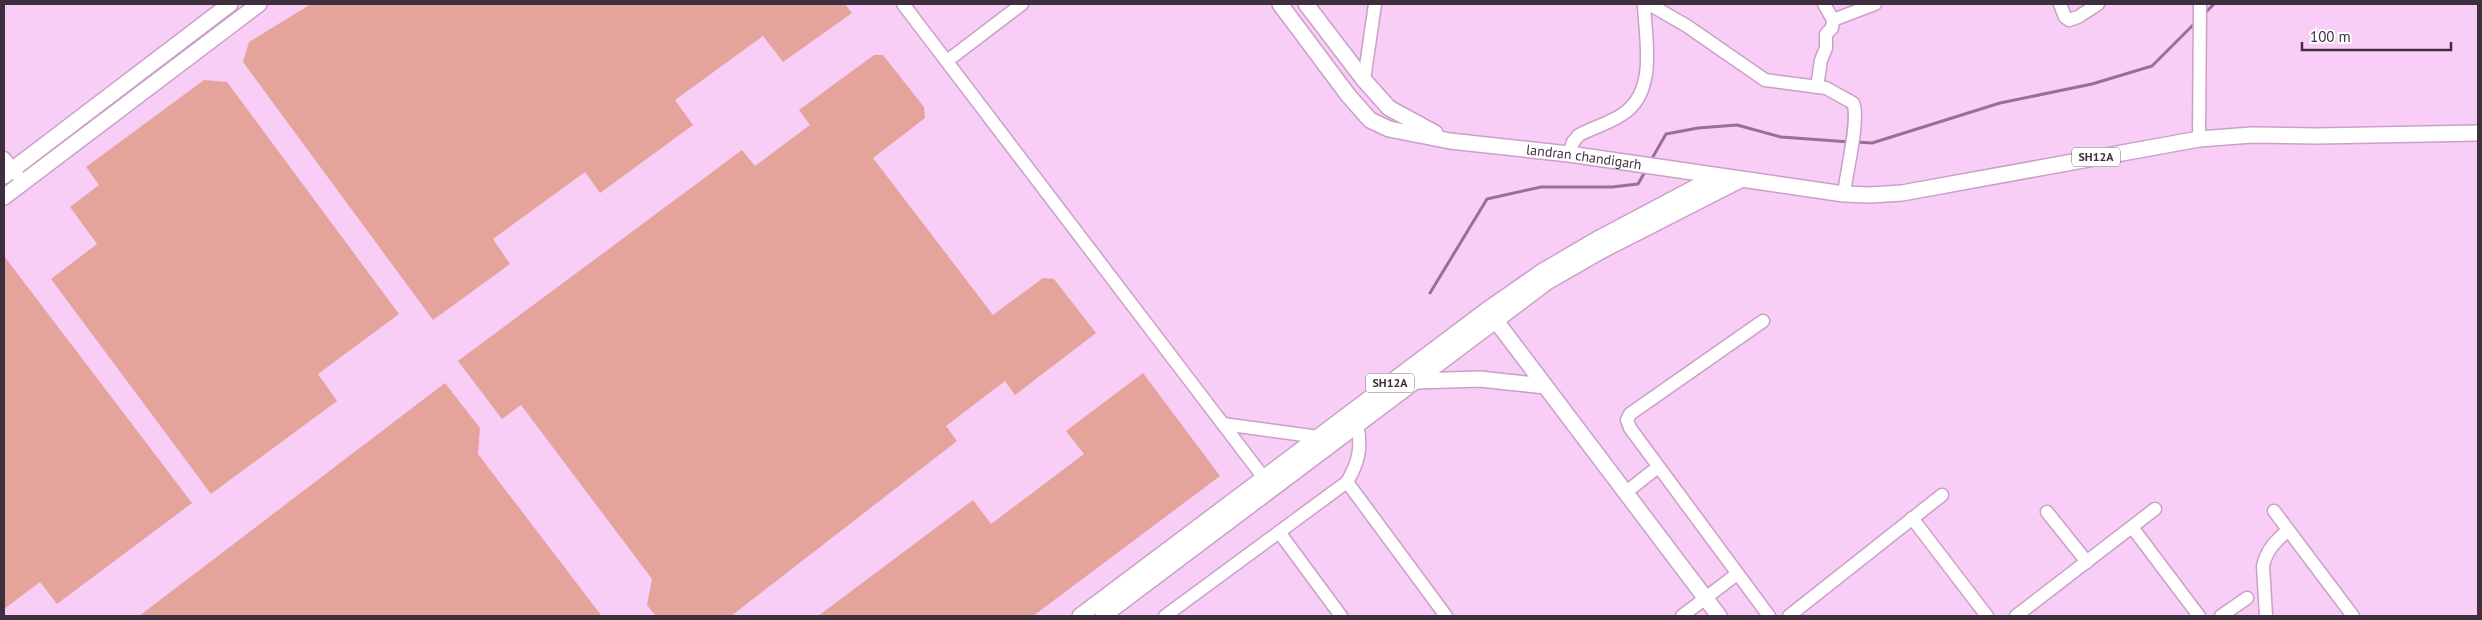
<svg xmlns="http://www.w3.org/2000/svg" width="2482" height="620" font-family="'PT Sans',sans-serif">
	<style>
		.green { fill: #e4a49c }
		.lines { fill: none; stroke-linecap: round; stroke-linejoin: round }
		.stream { stroke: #9a6e9a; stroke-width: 3 }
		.minor-casing { stroke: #caa0c8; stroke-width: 15 }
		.major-casing { stroke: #caa0c8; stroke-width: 18 }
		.minor { stroke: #fff; stroke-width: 12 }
		.major { stroke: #fff; stroke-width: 15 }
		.labels { text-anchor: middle; stroke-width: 4; stroke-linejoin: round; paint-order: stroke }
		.shield { fill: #fefefe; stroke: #786c78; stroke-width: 1 }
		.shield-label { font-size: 12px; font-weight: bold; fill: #3e2e3e }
		.street-label { font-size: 14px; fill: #3e2e3e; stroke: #fefefe }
	</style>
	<rect width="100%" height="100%" fill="#f8cdf6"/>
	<g class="green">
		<polygon points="311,4 845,4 852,13 783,62 763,36 675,100 693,125 600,193 585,172 493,239 510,264 433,320 243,62 249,42"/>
		<polygon points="874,55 883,55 924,107 925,118 873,158 993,315 1043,278 1054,279 1096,333 1015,395 1005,381 946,426 957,441 731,616 656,616 647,605 652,579 521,405 502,419 458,361 742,150 755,166 810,125 799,110"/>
		<polygon points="204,80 227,82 399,314 318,374 337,401 211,494 51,279 97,244 70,207 99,185 86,167"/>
		<polygon points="4,256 192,503 57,604 40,582 4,609"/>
		<polygon points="1143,373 1220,476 1033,616 818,616 973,500 991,524 1084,454 1066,431"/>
		<polygon points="445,383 480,428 478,454 601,615 605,616 139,616"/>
	</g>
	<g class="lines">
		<g class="stream">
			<polyline points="2204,14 2214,4"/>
			<polyline points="1856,142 1872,143 2000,103 2092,84 2152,66 2196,22"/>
			<polyline points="1650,162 1666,134 1698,128 1737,125 1781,137 1850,142"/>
			<polyline points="1430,293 1487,199 1541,187 1612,187 1638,184 1646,170"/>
		</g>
		<defs>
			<g id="minor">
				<polyline points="903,4 1264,478"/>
				<path d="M1649 4 1687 26 1765 80 1826 88 1853 103C1860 119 1846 173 1844 194"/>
				<polyline points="2060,4 2065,17 2069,20 2078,17 2098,4"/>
				<polyline points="1833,20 1875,4"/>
				<polyline points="947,61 1022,4"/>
				<polyline points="1364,80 1375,4"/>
				<polyline points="1817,87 1821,60 1826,48 1826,34 1832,28 1833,20 1824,4"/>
				<polyline points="2199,139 2200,4"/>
				<path d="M1569 154 1573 142 1579 135C1594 127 1614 122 1627 111 1657 86 1645 37 1644 4"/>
				<polyline points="4,158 23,182"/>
				<polyline points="1763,321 1630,414 1627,420 1630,428 1769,616"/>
				<polyline points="1223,424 1319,437"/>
				<path d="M1347 482C1359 462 1362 447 1357 424"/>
				<polyline points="1625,493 1658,467"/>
				<polyline points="2274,511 2353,616"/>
				<polyline points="2047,512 2087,562"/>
				<polyline points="1912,518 1987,616"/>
				<polyline points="2132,527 2199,616"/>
				<polyline points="1279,532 1341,616"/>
				<polyline points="1165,616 1347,482 1446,616"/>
				<polyline points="1682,616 1737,574"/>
				<polyline points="1789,616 1942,495"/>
				<polyline points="2016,616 2155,509"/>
				<polyline points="2221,616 2247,598"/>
				<path d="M2266 616 2263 566C2267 549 2275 542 2287 531"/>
			</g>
			<g id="major">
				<path id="s1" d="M1280 4 1348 95 1370 120 1389 129 1450 141 1569 154 1844 194 1870 195 1902 193 2199 139 2252 135 2318 136 2478 133"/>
				<polyline points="1306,4 1364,80 1389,108 1435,133"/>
				<polyline points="4,176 230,4"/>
				<polyline points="4,197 259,4"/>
				<polyline points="1490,313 1719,616"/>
				<polyline points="1415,381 1480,379 1545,386"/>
				<polyline points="1080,616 1487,310 1543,271 1596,240 1717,176"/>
				<polyline points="1103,616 1547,282 1601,251 1740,180"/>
			</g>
		</defs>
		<use href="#minor" class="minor-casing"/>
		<use href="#major" class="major-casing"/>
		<use href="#minor" class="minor"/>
		<use href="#major" class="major"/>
	</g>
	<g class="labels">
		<g class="shield">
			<rect x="2072" y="147.5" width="48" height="19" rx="4"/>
			<rect x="1366" y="373.5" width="48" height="19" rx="4"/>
		</g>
		<g class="shield-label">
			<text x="2096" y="161">SH12A</text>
			<text x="1390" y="387">SH12A</text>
		</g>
		<g class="street-label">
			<text dy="5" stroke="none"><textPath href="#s1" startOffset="365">landran chandigarh</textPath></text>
		</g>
	</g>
	<rect width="2482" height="620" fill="none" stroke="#3e2e3e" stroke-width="10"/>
	<path d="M2302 42v8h149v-8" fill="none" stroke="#3e2e3e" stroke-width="2.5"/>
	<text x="2310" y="42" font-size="15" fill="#3e2e3e" stroke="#fefefe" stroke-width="4" paint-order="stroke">100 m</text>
</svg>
